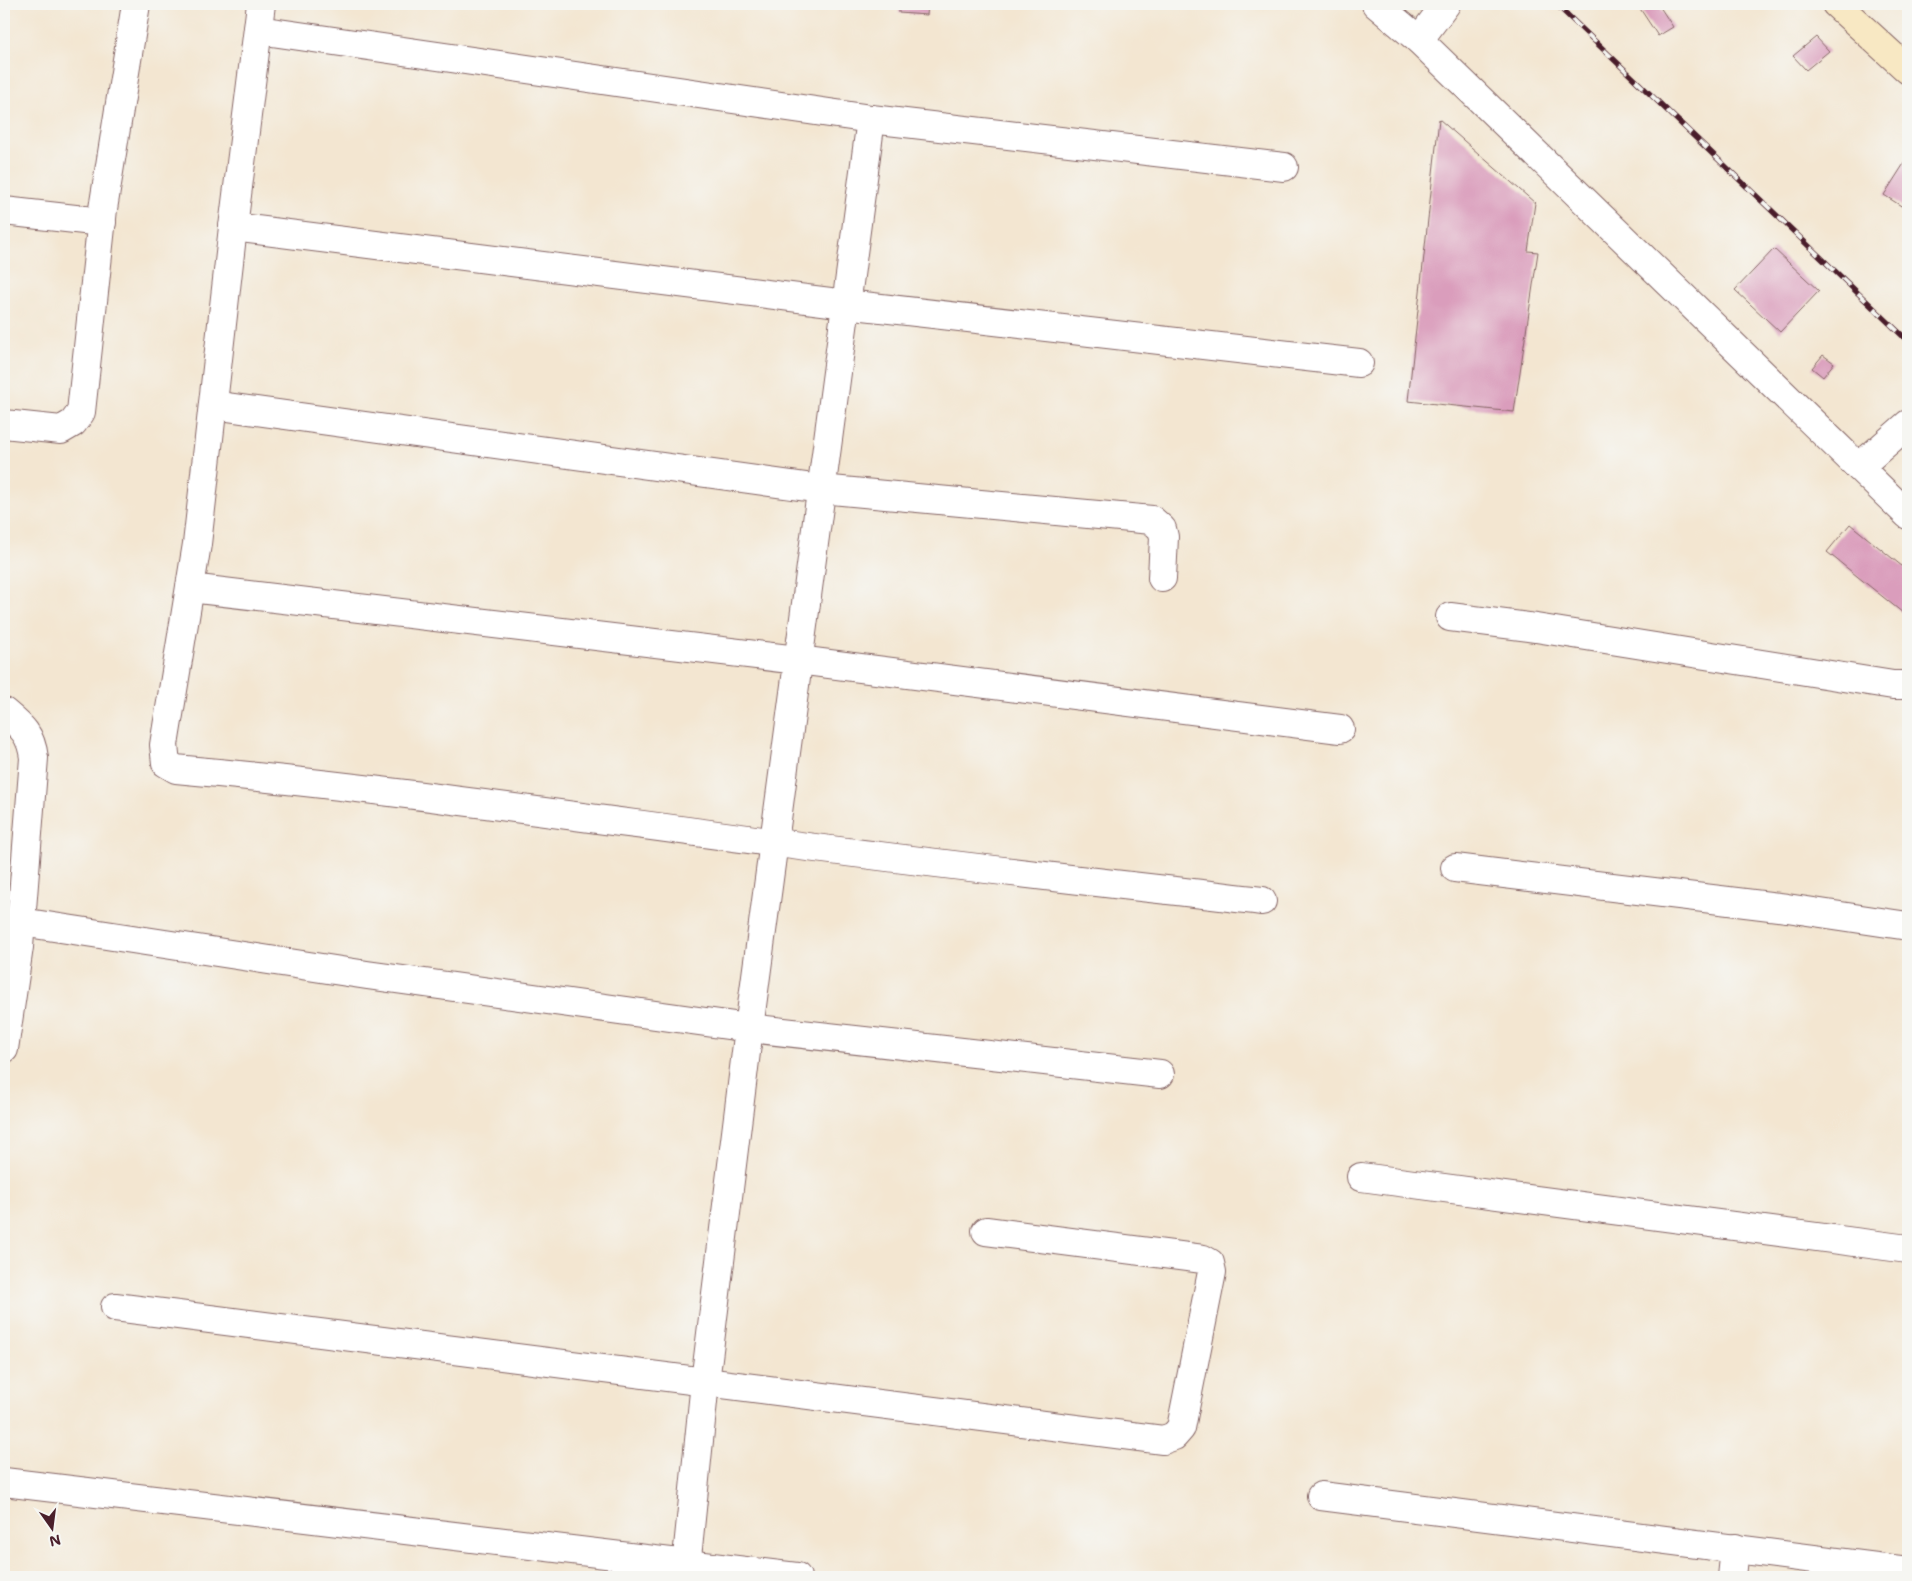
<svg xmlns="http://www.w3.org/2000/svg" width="1912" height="1581" font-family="'Shantell Sans',sans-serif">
	<rect width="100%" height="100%" fill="#f6f6f2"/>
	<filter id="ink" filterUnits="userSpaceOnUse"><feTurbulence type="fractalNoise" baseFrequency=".02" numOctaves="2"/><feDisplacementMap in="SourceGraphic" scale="10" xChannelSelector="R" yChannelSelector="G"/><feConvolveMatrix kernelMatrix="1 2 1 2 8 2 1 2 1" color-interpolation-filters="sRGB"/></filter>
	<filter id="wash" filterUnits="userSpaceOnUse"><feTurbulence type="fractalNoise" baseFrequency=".0096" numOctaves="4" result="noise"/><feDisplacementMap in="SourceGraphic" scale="20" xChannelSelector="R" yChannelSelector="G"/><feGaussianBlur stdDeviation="1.12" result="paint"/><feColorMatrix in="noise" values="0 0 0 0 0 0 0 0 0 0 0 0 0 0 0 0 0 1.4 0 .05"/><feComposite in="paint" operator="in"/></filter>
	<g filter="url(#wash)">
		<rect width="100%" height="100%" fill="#f3e6d1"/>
		<g id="blocks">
			<!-- building -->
			<g fill="#da9dbc">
				<polygon points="899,4 928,4 927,15 899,13"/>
				<polygon points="1637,4 1658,4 1673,27 1658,36"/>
				<polygon points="1816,37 1829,51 1806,70 1793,56"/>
				<polygon points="1439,119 1535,203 1528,251 1538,252 1514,412 1408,401"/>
				<polygon points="1905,162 1908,164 1908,206 1906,209 1884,195"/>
				<polygon points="1774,249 1819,291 1780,332 1735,290"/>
				<polygon points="1823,355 1834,363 1823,377 1812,368"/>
				<polygon points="1850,524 1908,571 1908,617 1827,552"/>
			</g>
		</g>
	</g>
	<g filter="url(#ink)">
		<use href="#blocks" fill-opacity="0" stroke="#856565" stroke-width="1"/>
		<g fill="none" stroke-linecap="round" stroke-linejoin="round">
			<!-- street casing -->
			<g stroke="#856565" stroke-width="30">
				<g id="street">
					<path d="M 261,4 L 233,227 L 197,544 L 164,745 L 166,763 L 176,769 C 375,787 572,816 770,842 C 934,864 1098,882 1262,901"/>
					<polyline points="1376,4 1419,40 1908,515"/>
					<polyline points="258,30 871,119 1284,167"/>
					<polyline points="1419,40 1446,4"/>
					<polyline points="4,211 102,222"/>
					<polyline points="233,227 846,304 1359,363"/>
					<polyline points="213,405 821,489 1152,520 1162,529 1164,537 1162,578"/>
					<polyline points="4,424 61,430 73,423 81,412 103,209 136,4"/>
					<polyline points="1859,467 1908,424"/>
					<polyline points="190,588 798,660 1340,729"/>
					<polyline points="1450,617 1536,628 1893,685 1908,685"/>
					<path d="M 4,712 C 22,727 31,734 34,758 L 19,947 L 4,1049"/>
					<polyline points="1455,868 1787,908 1908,926"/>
					<polyline points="21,922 367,975 749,1028 1160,1074"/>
					<polyline points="1361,1177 1908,1249"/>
					<polyline points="115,1307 1163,1440 1174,1436 1181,1428 1212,1272 1210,1263 1203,1259 986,1231"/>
					<polyline points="4,1482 797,1577"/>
					<polyline points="1321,1496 1908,1571"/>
					<polyline points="685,1577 705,1382 749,1028 871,119"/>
					<polyline points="1732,1577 1735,1548"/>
				</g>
			</g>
			<!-- secondary casing -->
			<g stroke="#856565" stroke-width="30">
				<polyline id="secondary" points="1836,4 1908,70"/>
			</g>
			<!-- street -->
			<use href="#street" stroke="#fff" stroke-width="28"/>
			<!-- secondary -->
			<use href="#secondary" stroke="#f8e8c3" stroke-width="28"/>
			<!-- rail casing -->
			<g stroke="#4a1f2b" stroke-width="5.5">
				<polyline id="rail" points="1556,4 1908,341"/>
			</g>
			<!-- rail -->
			<use href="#rail" stroke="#f6f6f2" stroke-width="4" stroke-dasharray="11" stroke-linecap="butt"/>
		</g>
	</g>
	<!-- margin -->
	<rect width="1912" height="1581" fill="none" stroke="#f6f6f2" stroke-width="20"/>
	<!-- north arrow -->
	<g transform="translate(52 1528) rotate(166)" stroke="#f6f6f2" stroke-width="4" paint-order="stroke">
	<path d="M0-4L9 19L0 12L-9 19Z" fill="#4a1f2b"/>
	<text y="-8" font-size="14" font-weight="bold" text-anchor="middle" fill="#4a1f2b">N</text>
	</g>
</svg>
